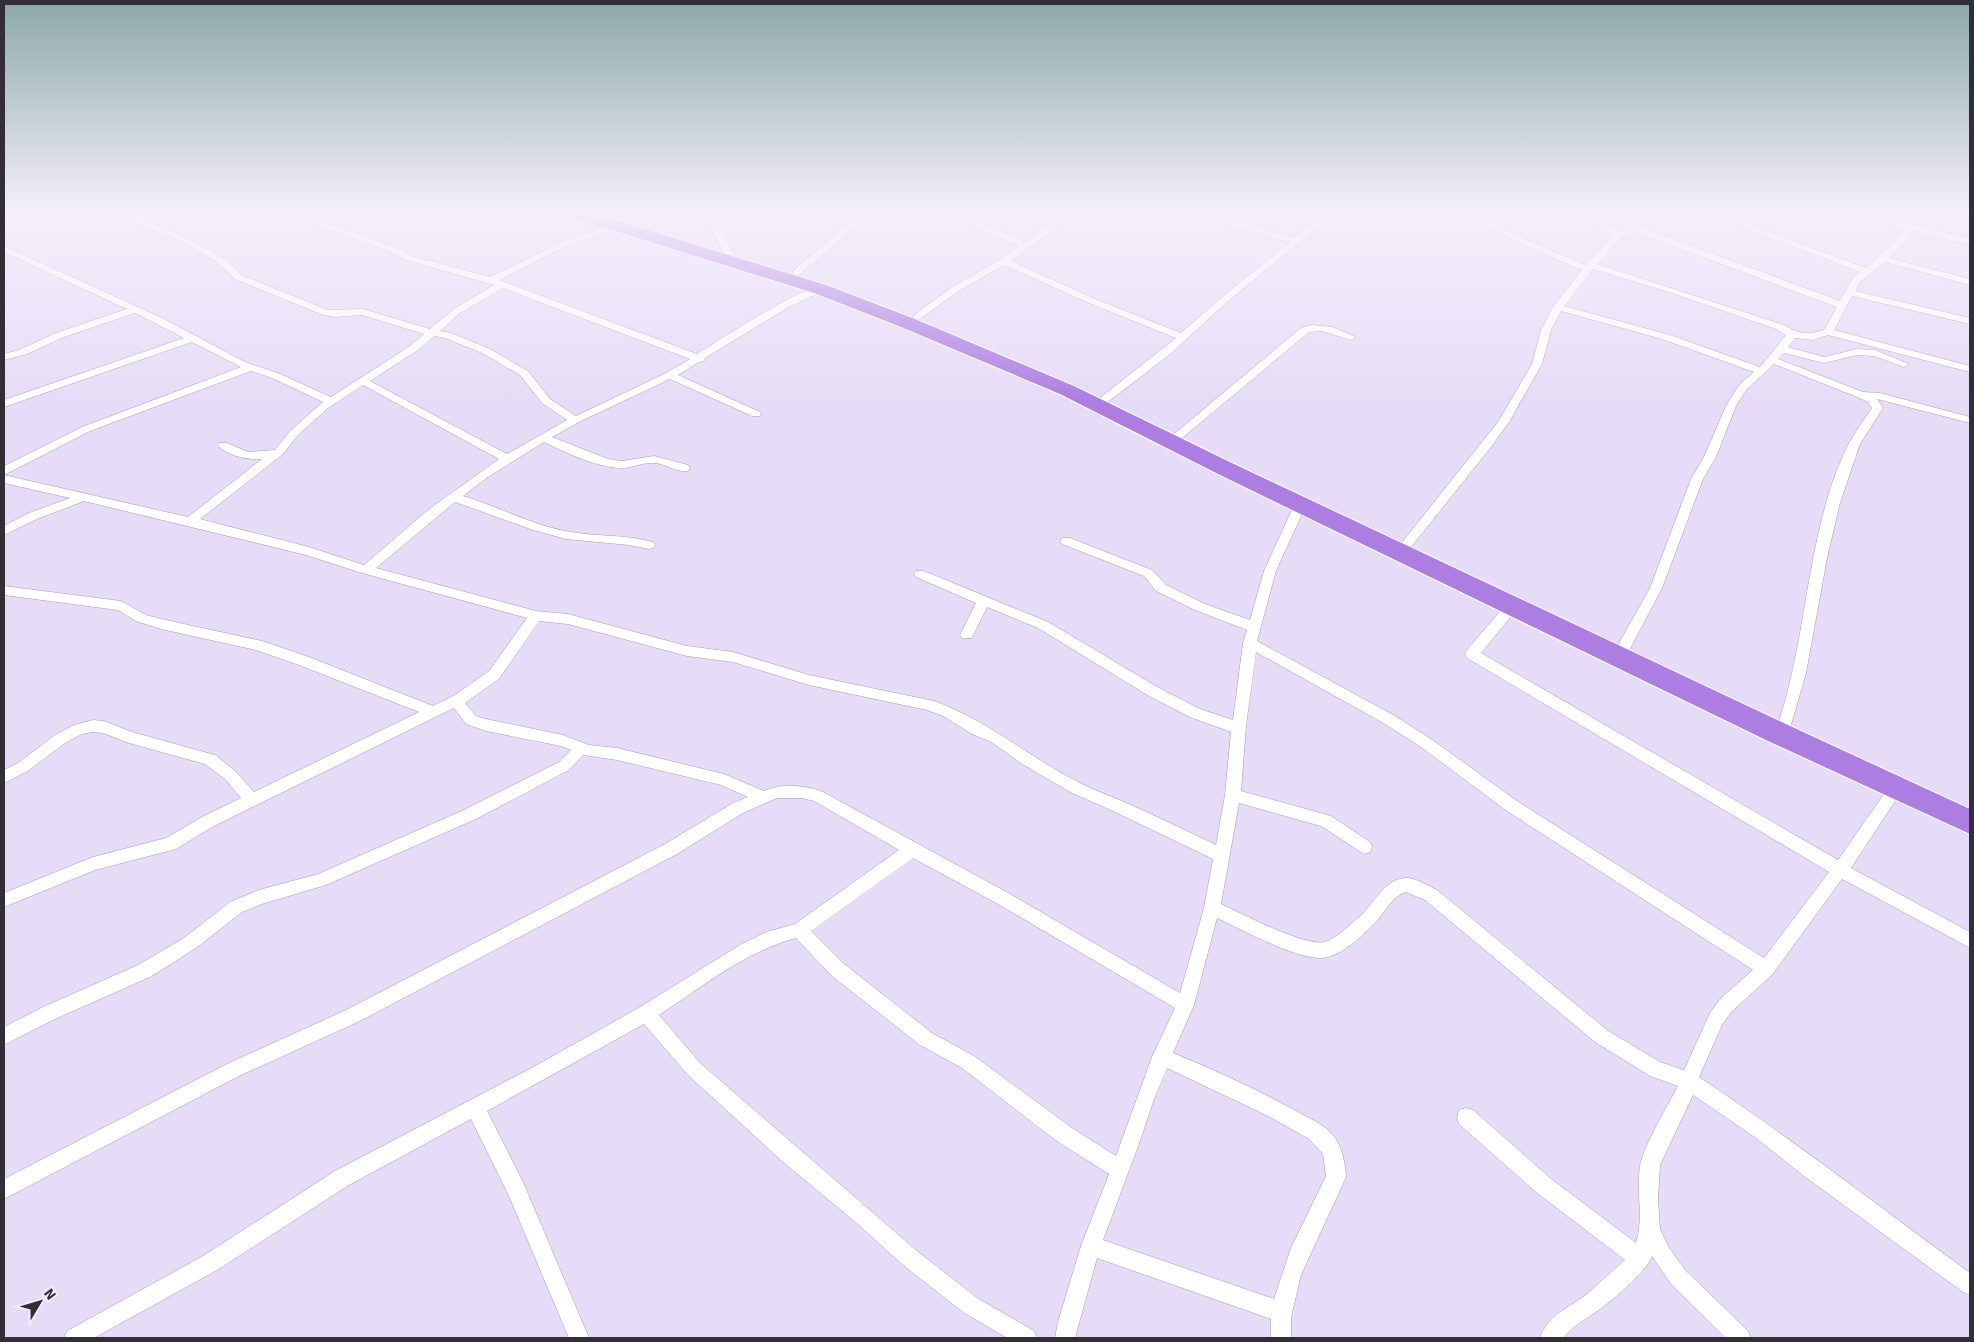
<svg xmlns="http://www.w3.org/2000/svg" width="1974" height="1342" font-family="Signika,sans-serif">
	<rect width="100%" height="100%" fill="#e7dcf7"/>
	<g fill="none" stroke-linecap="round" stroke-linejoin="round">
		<!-- street casing -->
		<g stroke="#a69bb5" stroke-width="1">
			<g id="street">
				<path d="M 88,212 L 106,212 L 134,217 L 144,212 L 155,212 L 142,220 C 171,230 222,251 241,275 L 328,310 L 363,309 L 430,329 L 454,309 L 494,285 L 406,260 L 389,251 L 280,212 L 293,212 L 395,247 L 412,256 L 490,277 L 559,243 L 614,223 L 620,223 L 620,227 L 565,247 L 499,280 L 697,354 C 717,342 806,283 823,287 L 823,291 L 787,308 L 705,358 L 704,361 L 699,362 L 678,375 L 760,412 L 761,414 L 760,416 L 752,416 L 670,379 L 579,422 L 552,437 L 608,459 L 622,461 L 654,456 L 688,465 L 690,468 L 688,471 C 678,473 666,464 655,463 C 643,462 632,468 621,468 C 595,467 567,453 544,442 L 488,477 L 463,496 C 497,506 530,524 565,531 C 595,537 624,534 653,542 L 655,545 L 653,548 L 649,549 L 629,545 L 566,539 L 533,530 L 455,502 L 376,568 L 536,611 L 568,614 L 687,646 L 733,652 L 809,675 L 934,701 C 987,720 1030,758 1080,783 C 1094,790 1108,795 1122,801 C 1154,815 1185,830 1216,845 L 1225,795 L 1231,732 L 1190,717 L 1149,696 L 1038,628 L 987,607 L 972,638 L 962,638 L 960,635 L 976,603 L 916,577 L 914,574 L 916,571 L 924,571 L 1048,622 L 1159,688 L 1200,709 L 1233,720 L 1243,643 L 1247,630 L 1195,610 L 1156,591 L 1144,576 L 1062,544 L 1060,541 L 1062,538 L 1070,538 L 1152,570 L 1166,585 L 1205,604 L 1250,620 L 1264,571 L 1294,505 L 1296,502 L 1304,502 L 1306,505 L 1276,571 L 1257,641 L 1395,716 L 1431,739 L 1517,801 L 1764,958 L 1829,872 L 1467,658 L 1465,654 L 1467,650 L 1508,602 L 1518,602 L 1520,605 L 1518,608 L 1481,653 L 1838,860 L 1891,784 L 1896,782 L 1901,784 L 1904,788 L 1901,792 L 1851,868 L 1970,932 L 1970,948 L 1842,879 L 1772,975 L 1732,1011 L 1722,1025 L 1699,1077 C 1792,1139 1880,1207 1970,1273 L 1970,1295 L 1963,1292 L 1804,1176 L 1756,1138 L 1693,1095 L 1660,1165 L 1658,1198 L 1660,1229 L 1669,1248 L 1685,1270 L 1748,1331 L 1751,1338 L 1726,1338 L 1671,1284 L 1652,1256 C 1647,1271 1614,1299 1600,1309 C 1587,1319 1573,1325 1563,1338 L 1540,1338 C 1549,1313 1568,1309 1587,1294 C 1600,1283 1612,1271 1625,1260 L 1536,1192 L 1459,1124 L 1457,1117 L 1459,1110 L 1466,1108 L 1473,1110 L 1550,1178 L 1636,1243 C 1644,1218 1636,1192 1640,1166 C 1644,1145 1667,1107 1678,1086 L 1650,1076 L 1595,1042 L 1425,900 L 1406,892 C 1392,896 1385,912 1376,922 C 1363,935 1342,956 1322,958 C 1296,959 1242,930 1217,918 L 1194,1005 L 1173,1053 C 1215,1070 1256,1089 1296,1111 C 1308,1118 1322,1123 1332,1134 C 1342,1145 1345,1162 1346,1177 L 1301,1275 L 1291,1317 L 1291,1338 L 1271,1338 L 1271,1319 L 1097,1258 L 1075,1338 L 1055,1338 L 1058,1322 L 1081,1246 L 1109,1174 L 1058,1142 L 962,1068 L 920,1045 L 832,976 L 796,938 C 746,951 702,987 659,1015 L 700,1063 L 917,1251 L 977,1298 L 1034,1331 L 1037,1338 L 1007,1338 L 963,1312 L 903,1265 L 859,1225 L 783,1162 L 688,1075 L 644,1024 L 487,1111 L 523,1182 L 589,1338 L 569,1338 L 509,1196 L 471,1119 L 349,1185 L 217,1270 L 94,1338 L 64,1338 L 67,1331 L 203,1256 L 335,1171 L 537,1065 L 640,1007 L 740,945 L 766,932 L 795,924 L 899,850 L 814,801 L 802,798 L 777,798 L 743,813 L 677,854 L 358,1022 L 239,1076 L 4,1199 L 4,1179 L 227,1064 L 346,1010 L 665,844 L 733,803 L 748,797 L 721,785 L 617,760 L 583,755 L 569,770 L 476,819 L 326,885 L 262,904 L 242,912 L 196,948 L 150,977 L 55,1019 L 4,1045 L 4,1027 L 43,1007 L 138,965 L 184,938 L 230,902 L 259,890 L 318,874 L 366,853 L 466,809 L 559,762 L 571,750 L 561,746 L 486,731 L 466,724 L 454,708 L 212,827 L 176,849 L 95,870 L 4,907 L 4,893 L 93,857 L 166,838 L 202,817 L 241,798 L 225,779 L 205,764 L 129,743 L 103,733 L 93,732 L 82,734 L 65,743 L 28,771 L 4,783 L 4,770 L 18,763 L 55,735 L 74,725 L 93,720 L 104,721 L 132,732 L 215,755 L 235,771 L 254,792 L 419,712 L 299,665 L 256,650 L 161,629 L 136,621 L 118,610 L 4,595 L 4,586 L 121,601 L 146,615 L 161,619 L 262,641 L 309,657 L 433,706 L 455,695 L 489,671 L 527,618 L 362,573 L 306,555 L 84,501 L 37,519 L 4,535 L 4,526 L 29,513 L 70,498 L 4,483 L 4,475 L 188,517 L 262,459 C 248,460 227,456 217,445 L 219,443 L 227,443 L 248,452 L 275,450 L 290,431 L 323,402 L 272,378 L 251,371 L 90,431 L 4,475 L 4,466 L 82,427 L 241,367 L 192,342 L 4,407 L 4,400 L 184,338 L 135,313 L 64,337 L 27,354 L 4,360 L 4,354 L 19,350 L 56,333 L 127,309 L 4,252 L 4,246 L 164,319 L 245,362 L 280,374 L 331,397 L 410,346 L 424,334 L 362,315 L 335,317 L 323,315 L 235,279 C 217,256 162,231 134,223 C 121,219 106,217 92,215 ZM 503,288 L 690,359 L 666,373 L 576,416 L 550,399 L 528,371 L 490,349 L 451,333 L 440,331 L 460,313 ZM 434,336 L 445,338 L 482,353 L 520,375 L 542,403 L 567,420 L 507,454 L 370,381 L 418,350 ZM 363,385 L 499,459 L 428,510 L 364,565 L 309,547 L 200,519 L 283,454 L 298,435 L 328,408 ZM 539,621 L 568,624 L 687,656 L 733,662 L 809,685 L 927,710 L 943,716 L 972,734 L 991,742 L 1024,765 L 1070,792 L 1113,811 L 1213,859 L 1204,908 L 1180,993 L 1010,894 L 823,792 C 804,785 783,783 764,791 L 724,774 L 617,748 L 589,745 L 563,735 L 486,719 L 476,716 L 465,703 L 499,679 ZM 1256,652 L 1385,724 L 1421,747 L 1507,811 L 1753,970 L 1720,999 L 1710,1013 L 1684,1070 L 1660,1062 L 1607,1030 L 1437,890 C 1428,886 1418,879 1408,878 C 1389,877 1378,896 1367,909 C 1359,918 1337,938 1325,942 C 1305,947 1241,913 1221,904 L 1239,803 L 1321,826 L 1364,854 L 1370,852 L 1372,847 L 1370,842 L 1331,816 L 1241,791 L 1246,726 ZM 913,858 L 998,904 L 1175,1008 L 1152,1057 L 1116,1156 L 1072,1128 L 974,1056 L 932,1033 L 844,964 L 811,931 ZM 1167,1068 L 1268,1116 L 1309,1139 L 1323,1154 L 1326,1176 L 1291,1248 L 1274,1299 L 1103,1240 L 1140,1141 L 1154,1099 Z"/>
				<polygon points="703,212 711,212 734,254 732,256 729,257 724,254"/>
				<polygon points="862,212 871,212 799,275 793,275 793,271"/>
				<path d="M 957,212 L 965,212 L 969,218 L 1025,242 C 1042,230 1060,212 1082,212 L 1057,227 L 1011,261 L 1095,299 L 1181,333 L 1221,298 L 1290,242 L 1181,212 L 1195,212 L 1295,238 L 1327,212 L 1336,212 L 1227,302 L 1169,355 L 1109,401 L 1105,402 L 1100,399 L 1101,397 L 1176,338 L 1089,303 L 1004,265 L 957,292 L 920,319 L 914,319 L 914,315 L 951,288 L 1001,259 L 1019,246 L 963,222 Z"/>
				<path d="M 1462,212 L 1473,212 L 1527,240 L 1586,265 L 1613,236 L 1571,212 C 1588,212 1604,222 1618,232 L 1630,224 L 1642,212 L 1651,212 L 1638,226 L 1840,301 L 1853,278 L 1860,272 L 1704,212 L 1716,212 L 1866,268 L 1902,235 L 1904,231 L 1902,229 L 1850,212 L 1863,212 L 1970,239 L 1970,245 L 1912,231 L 1909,238 L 1889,258 L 1970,279 L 1970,285 L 1885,262 L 1860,282 L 1855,291 L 1970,318 L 1970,324 L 1852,296 L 1834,330 L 1970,366 L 1970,372 L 1828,335 L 1813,340 L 1795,338 L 1788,347 L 1824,357 L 1857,349 L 1875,350 L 1909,364 L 1904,367 L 1874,356 L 1857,355 L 1824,363 L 1784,353 L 1778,359 L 1863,392 L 1880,393 L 1970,417 L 1970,423 L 1877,399 L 1883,408 L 1860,444 L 1840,503 L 1827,558 L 1806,673 L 1791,725 L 1786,727 L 1781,725 L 1779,721 C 1809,631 1806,529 1849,443 C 1856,431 1864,419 1872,408 L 1868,402 L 1857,397 L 1774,364 L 1747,389 L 1736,406 L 1716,457 L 1703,479 L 1662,588 L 1630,649 L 1620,649 L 1618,645 L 1650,588 L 1691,479 L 1704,457 L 1726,406 L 1739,385 L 1754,372 L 1662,339 L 1561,311 L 1551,330 L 1542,364 L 1509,422 L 1491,447 L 1412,546 L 1404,546 L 1402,543 L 1404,540 L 1498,422 L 1532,364 L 1541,330 L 1553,307 L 1582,270 L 1521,244 ZM 1632,231 L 1837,307 L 1824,330 C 1808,335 1798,334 1784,325 L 1597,264 L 1621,238 ZM 1593,269 L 1669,292 L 1776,329 L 1786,335 L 1760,367 L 1670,335 L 1564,306 Z"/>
				<polygon points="1311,325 1332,327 1356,337 1351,340 1322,331 1309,332 1182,438 1174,438 1172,436 1174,434 1301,328"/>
			</g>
		</g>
		<!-- highway casing -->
		<g stroke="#fff" stroke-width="2">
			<polygon id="highway" points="565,212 590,212 826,285 915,319 1074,386 1234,464 1788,725 1970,809 1970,834 1768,741 1218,474 1060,394 901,327 814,293 567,216"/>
		</g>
		<!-- street -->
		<use href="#street" fill="#fff" fill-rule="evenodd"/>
		<!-- highway -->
		<use href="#highway" fill="#ad7ee1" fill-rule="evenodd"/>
	</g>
	<!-- sky -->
	<linearGradient id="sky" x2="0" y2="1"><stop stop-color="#8ba8aa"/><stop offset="0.53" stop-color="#f4effb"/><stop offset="1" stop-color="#f4effb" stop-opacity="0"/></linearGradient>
	<rect width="1974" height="400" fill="url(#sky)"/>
	<!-- border -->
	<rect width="1974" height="1342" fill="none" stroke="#322e38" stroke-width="10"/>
	<!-- north arrow -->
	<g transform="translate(40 1302) rotate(52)" stroke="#f2ebfc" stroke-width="4" paint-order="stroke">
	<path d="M0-4L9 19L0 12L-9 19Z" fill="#322e38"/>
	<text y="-8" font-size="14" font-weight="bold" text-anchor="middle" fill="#322e38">N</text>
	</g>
</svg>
